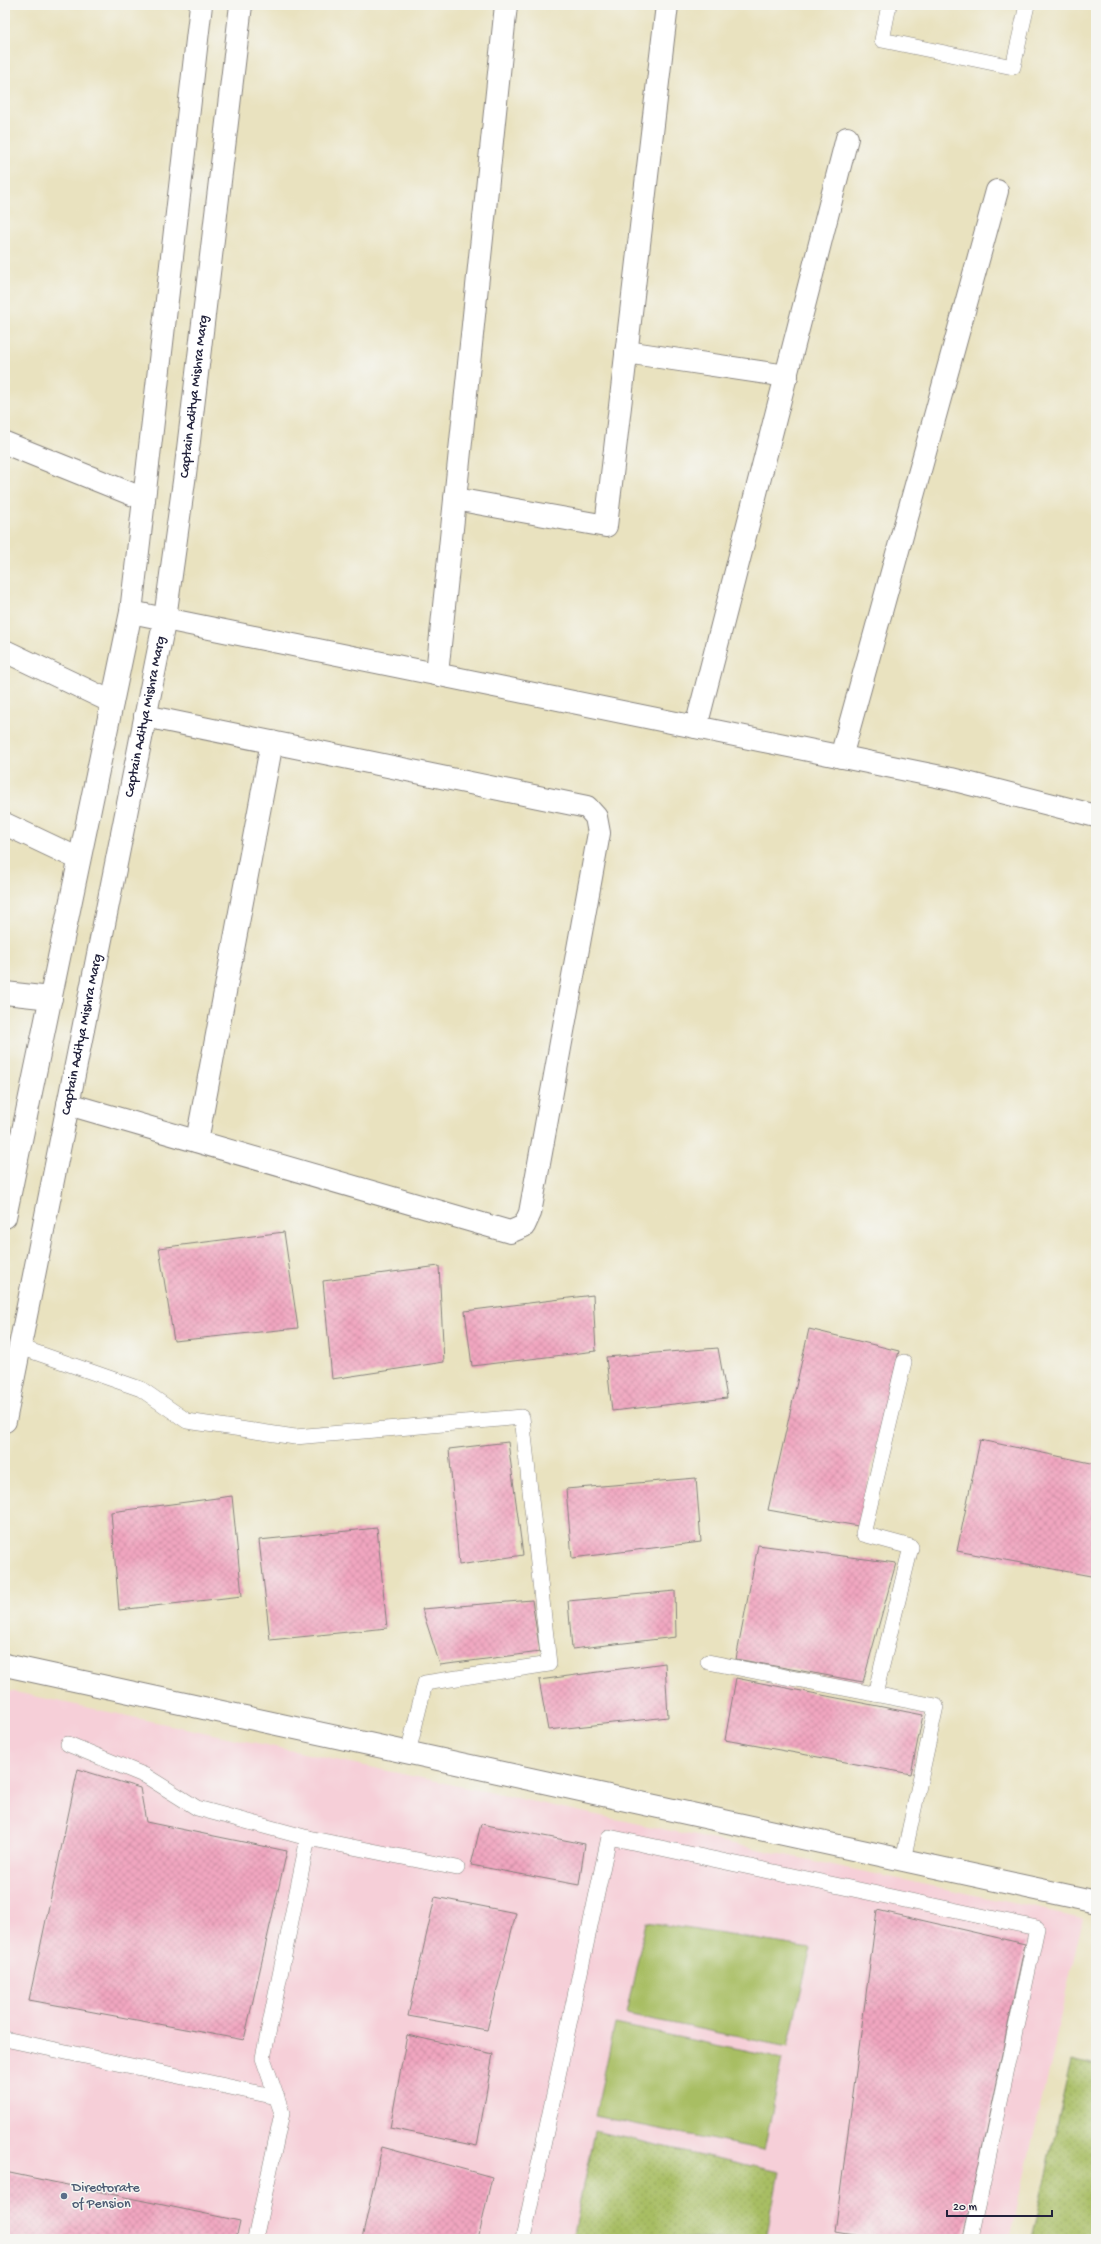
<svg xmlns="http://www.w3.org/2000/svg" width="1101" height="2244" font-family="'Gochi Hand',sans-serif">
	<defs>
		<pattern id="grass-dots" width="8" height="8" patternUnits="userSpaceOnUse"><rect width="8" height="8" fill="#a8be63"/><path d="M2 2h.1M6 6h.1" fill="none" stroke="#90a357" stroke-width="1.8" stroke-linecap="round"/></pattern>
		<pattern id="building-cross-hatch" width="8" height="8" patternUnits="userSpaceOnUse"><rect width="8" height="8" fill="#f1a6c0"/><path d="M0 0l8 8M0 8l8-8" fill="none" stroke="#ce8fa6"/></pattern>
	</defs>
	<rect width="100%" height="100%" fill="#f6f6f2"/>
	<filter id="ink" filterUnits="userSpaceOnUse"><feTurbulence type="fractalNoise" baseFrequency=".025" numOctaves="2"/><feDisplacementMap in="SourceGraphic" scale="8" xChannelSelector="R" yChannelSelector="G"/><feConvolveMatrix kernelMatrix="1 2 1 2 8 2 1 2 1" color-interpolation-filters="sRGB"/></filter>
	<filter id="wash" filterUnits="userSpaceOnUse"><feTurbulence type="fractalNoise" baseFrequency=".012" numOctaves="4" result="noise"/><feDisplacementMap in="SourceGraphic" scale="16" xChannelSelector="R" yChannelSelector="G"/><feGaussianBlur stdDeviation="0.9" result="paint"/><feColorMatrix in="noise" values="0 0 0 0 0 0 0 0 0 0 0 0 0 0 0 0 0 1.4 0 .05"/><feComposite in="paint" operator="in"/></filter>
	<g filter="url(#wash)">
		<rect width="100%" height="100%" fill="#e9e2bf"/>
		<!-- built -->
		<polygon fill="#f6cfd8" points="5,1690 1083,1918 1010,2239 5,2239"/>
		<!-- grass -->
		<g fill="url(#grass-dots)" stroke="#65704f">
			<polygon points="1072,2060 1096,2066 1096,2239 1031,2239"/>
			<polygon points="594,2131 779,2172 766,2239 572,2239"/>
		</g>
		<!-- garden -->
		<g fill="#a8be63" stroke="#65704f">
			<polygon points="646,1922 811,1948 788,2047 626,2014"/>
			<polygon points="615,2024 783,2059 764,2150 595,2116"/>
		</g>
		<g id="blocks">
			<!-- building -->
			<g fill="url(#building-cross-hatch)">
				<polygon points="284,1232 298,1328 174,1341 159,1248"/>
				<polygon points="439,1266 444,1362 332,1379 323,1281"/>
				<polygon points="593,1295 596,1351 472,1366 465,1311"/>
				<polygon points="809,1329 899,1351 858,1526 768,1510"/>
				<polygon points="718,1348 727,1398 612,1411 606,1357"/>
				<polygon points="980,1440 1096,1464 1096,1577 957,1551"/>
				<polygon points="508,1442 523,1555 459,1565 449,1449"/>
				<polygon points="696,1478 701,1542 572,1558 566,1489"/>
				<polygon points="232,1496 242,1596 119,1610 111,1512"/>
				<polygon points="377,1528 387,1628 270,1640 259,1540"/>
				<polygon points="758,1545 896,1563 863,1682 736,1659"/>
				<polygon points="675,1591 676,1637 572,1649 568,1601"/>
				<polygon points="532,1600 540,1652 440,1665 422,1609"/>
				<polygon points="665,1663 668,1717 548,1730 539,1680"/>
				<polygon points="736,1678 923,1715 911,1774 725,1740"/>
				<polygon points="78,1769 140,1788 146,1822 287,1851 244,2040 29,2000"/>
				<polygon points="481,1824 585,1844 579,1885 471,1865"/>
				<polygon points="435,1897 516,1913 487,2030 408,2016"/>
				<polygon points="877,1910 1025,1944 963,2239 877,2239 835,2232"/>
				<polygon points="407,2035 493,2054 477,2146 390,2128"/>
				<polygon points="382,2147 492,2177 478,2239 362,2239"/>
				<polygon points="5,2172 240,2221 236,2239 5,2239"/>
			</g>
		</g>
	</g>
	<g filter="url(#ink)">
		<use href="#blocks" fill-opacity="0" stroke="#86827d" stroke-width="1"/>
		<g fill="none" stroke-linecap="round" stroke-linejoin="round">
			<!-- service casing -->
			<g stroke="#86827d" stroke-width="16">
				<g id="service">
					<polyline points="889,5 882,40 1013,67 1027,5"/>
					<polyline points="20,1347 141,1389 187,1421 295,1437 522,1417 549,1664 425,1683 408,1753"/>
					<polyline points="708,1662 936,1706 903,1860"/>
					<polyline points="875,1694 911,1547 863,1534 904,1362"/>
					<polyline points="68,1744 146,1776 197,1808 308,1838 457,1868"/>
					<polyline points="5,2039 277,2097"/>
					<polyline points="255,2239 282,2113 263,2058 308,1838"/>
					<polyline points="523,2239 609,1837 1037,1928 971,2239"/>
				</g>
			</g>
			<!-- minor casing -->
			<g stroke="#86827d" stroke-width="24">
				<g id="minor">
					<polyline points="626,352 787,376"/>
					<polyline points="5,443 144,499"/>
					<polyline points="455,499 606,526 667,5"/>
					<polyline points="5,651 112,702"/>
					<polyline points="437,674 506,5"/>
					<polyline points="696,727 847,138"/>
					<polyline points="841,757 997,191"/>
					<polyline points="5,824 79,859"/>
					<polyline points="5,993 51,998"/>
					<polyline points="68,1104 510,1232 524,1226 530,1213 599,833 596,817 587,807 145,716"/>
					<polyline points="197,1141 272,742"/>
					<polyline points="5,1665 1092,1901"/>
				</g>
			</g>
			<!-- tertiary casing -->
			<g stroke="#86827d" stroke-width="24">
				<g id="tertiary">
					<polyline points="131,612 951,779 1096,816"/>
					<polyline points="5,1217 131,612 201,5"/>
					<path id="s1" d="M 5,1421 L 165,618 L 185,474 L 241,5"/>
				</g>
			</g>
			<!-- service -->
			<use href="#service" stroke="#fff" stroke-width="15"/>
			<!-- minor -->
			<use href="#minor" stroke="#fff" stroke-width="22"/>
			<!-- tertiary -->
			<use href="#tertiary" stroke="#fff" stroke-width="22"/>
		</g>
	</g>
	<!-- markers -->
	<circle fill="#5c6f8a" stroke="#f6f6f2" stroke-width="1.5" cx="64" cy="2196" r="4"/>
	<g text-anchor="middle" dominant-baseline="central" stroke-width="3" stroke-linejoin="round" paint-order="stroke">
		<!-- street labels -->
		<g font-size="14" fill="#22223b" stroke="#f6f6f2">
			<text stroke="none"><textPath href="#s1" startOffset="1042">Captain Aditya Mishra Marg</textPath></text>
			<text stroke="none"><textPath href="#s1" startOffset="718">Captain Aditya Mishra Marg</textPath></text>
			<text stroke="none"><textPath href="#s1" startOffset="394">Captain Aditya Mishra Marg</textPath></text>
		</g>
		<!-- service labels -->
		<g font-size="14" fill="#4e5e75" stroke="#f6f6f2" text-anchor="start">
			<text x="72" y="2188">Directorate<tspan x="72" dy="16">of Pension</tspan></text>
		</g>
	</g>
	<!-- margin -->
	<rect width="1101" height="2244" fill="none" stroke="#f6f6f2" stroke-width="20"/>
	<!-- scale -->
	<path d="M947 2210v6h105v-6" fill="none" stroke="#22223b" stroke-width="2"/>
	<text x="953" y="2210" font-size="12" fill="#22223b" stroke="#f6f6f2" stroke-width="3" paint-order="stroke">20 m</text>
</svg>
